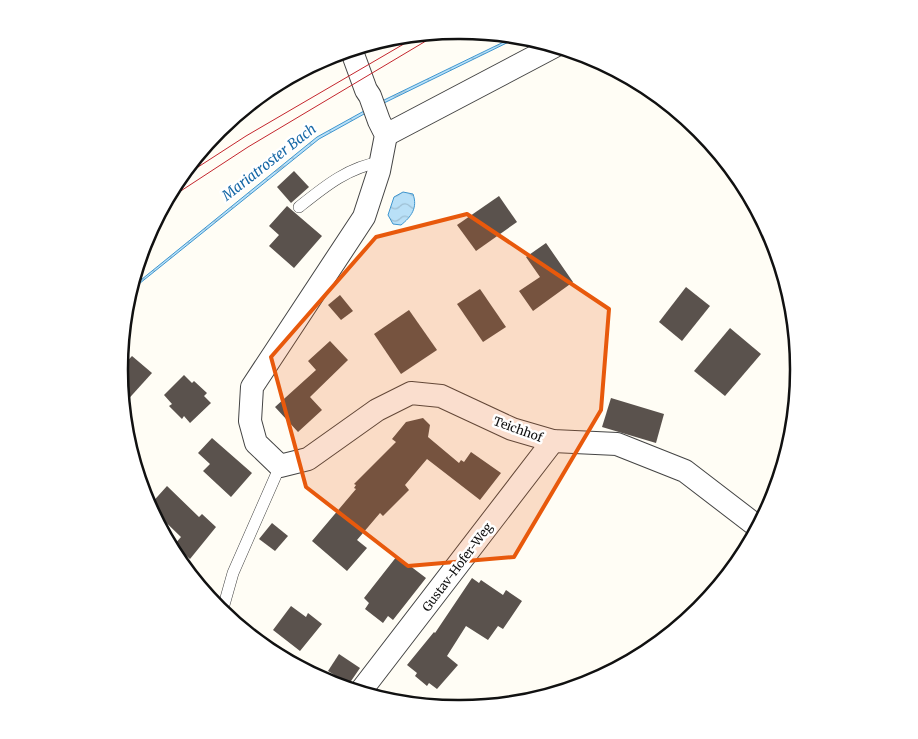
<svg xmlns="http://www.w3.org/2000/svg" width="918" height="739" font-family="Merriweather,serif">
	<defs>
		<pattern id="water-waves" width="16" height="10" patternUnits="userSpaceOnUse" patternTransform="scale(1.25)"><rect width="16" height="10" fill="#b9e0f7"/><path d="M0 5q4-4 8 0t8 0" fill="none" stroke="#9ebfd3"/></pattern>
	</defs>
	<rect width="100%" height="100%" fill="#fffdf5"/>
	<!-- water -->
	<g fill="url(#water-waves)" stroke="#3f96cf">
		<polygon points="516,36 521,36 384,103 319,139 129,292 131,288 317,137 382,101"/>
		<path d="M 403,192 L 413,194 C 418,208 411,217 401,225 L 393,224 L 388,215 L 394,197 Z"/>
	</g>
	<!-- building -->
	<g fill="#5a524d">
		<polygon points="294,171 309,187 291,203 277,187"/>
		<polygon points="499,196 517,222 476,251 457,225"/>
		<polygon points="287,206 322,236 294,268 269,246 279,235 269,226"/>
		<polygon points="546,243 573,282 533,311 519,291 540,277 526,257"/>
		<polygon points="686,287 710,306 682,341 659,322"/>
		<polygon points="480,289 506,327 483,342 457,304"/>
		<polygon points="340,295 353,311 341,320 328,305"/>
		<polygon points="409,310 437,350 401,374 374,334"/>
		<polygon points="730,328 761,354 725,396 694,371"/>
		<polygon points="330,341 348,360 310,397 322,410 298,432 275,407 316,370 308,361"/>
		<polygon points="132,356 152,373 123,405 120,369"/>
		<polygon points="184,375 192,383 194,381 207,393 204,396 211,403 190,423 184,416 182,419 169,406 172,404 164,395"/>
		<polygon points="611,398 664,414 656,443 602,427"/>
		<polygon points="423,418 430,425 428,437 459,463 461,460 464,462 471,452 501,473 480,500 427,459 405,485 409,490 383,516 380,513 357,540 367,548 347,571 312,541 356,489 354,488 356,485 354,484 396,442 392,439 406,422"/>
		<polygon points="212,438 252,473 231,497 203,471 210,464 198,453"/>
		<polygon points="167,486 199,517 202,514 216,527 190,559 174,545 181,537 149,506"/>
		<polygon points="272,523 288,536 275,551 259,539"/>
		<polygon points="397,556 426,578 393,620 388,616 383,623 365,609 369,603 364,598"/>
		<polygon points="472,578 479,583 481,580 503,595 506,590 522,601 503,629 498,626 488,640 466,626 447,656 458,665 437,689 429,683 427,686 415,676 417,673 407,665 434,632 435,633"/>
		<polygon points="291,606 306,617 308,613 322,624 300,651 273,630"/>
		<polygon points="339,654 360,668 349,684 328,671"/>
	</g>
	<g fill="none" stroke-linecap="round" stroke-linejoin="round">
		<!-- lane casing -->
		<g stroke="#444" stroke-width="12">
			<g id="lane">
				<path d="M 299,207 C 324,187 348,167 381,162"/>
				<polyline points="222,612 233,573 280,466"/>
			</g>
		</g>
		<!-- street casing -->
		<g stroke="#444" stroke-width="24">
			<g id="street">
				<polyline points="351,49 366,90 370,96 379,121 386,135 379,171 364,217 252,387 250,421 256,443 280,466 308,459 377,410 411,393 441,396 512,429 553,441 617,444 685,471 758,527"/>
				<polyline points="386,135 555,46"/>
				<polyline points="360,692 553,441"/>
			</g>
		</g>
		<!-- lane -->
		<use href="#lane" stroke="#fff" stroke-width="11"/>
		<!-- street -->
		<use href="#street" stroke="#fff" stroke-width="22"/>
		<!-- tram -->
		<g stroke="#c4262e" stroke-width="1">
			<polyline points="178,180 246,136 421,34"/>
			<polyline points="167,200 248,147 441,32"/>
		</g>
	</g>
	<!-- marked area -->
	<path fill="#e8590c" fill-opacity="0.2" stroke="#e8590c" stroke-width="4" stroke-linejoin="round" d="M 467,214 L 609,309 L 601,410 L 514,557 L 408,566 L 306,487 L 271,357 L 376,237 Z"/>
	<g text-anchor="middle" dominant-baseline="central" stroke-width="5" stroke-linejoin="round" paint-order="stroke">
		<!-- street labels -->
		<g font-size="12" fill="#111" stroke="#fff">
			<text transform="translate(518 429) rotate(20)">Teichhof</text>
			<text transform="translate(457 567) rotate(-53)">Gustav-Hofer-Weg</text>
		</g>
		<!-- water labels -->
		<g font-size="14" font-style="italic" fill="#1768a6" stroke="#fff">
			<text transform="translate(269 162) rotate(-38)">Mariatroster Bach</text>
		</g>
	</g>
	<!-- crop -->
	<path d="M0 0H918V739H0ZM458 39H460A330 330 0 0 1 790 369V370A330 330 0 0 1 460 700H458A330 330 0 0 1 128 370V369A330 330 0 0 1 458 39Z" fill="#fff" fill-rule="evenodd"/>
	<path fill="none" stroke="#111" stroke-width="2.5" d="M458 39H460A330 330 0 0 1 790 369V370A330 330 0 0 1 460 700H458A330 330 0 0 1 128 370V369A330 330 0 0 1 458 39Z"/>
</svg>
